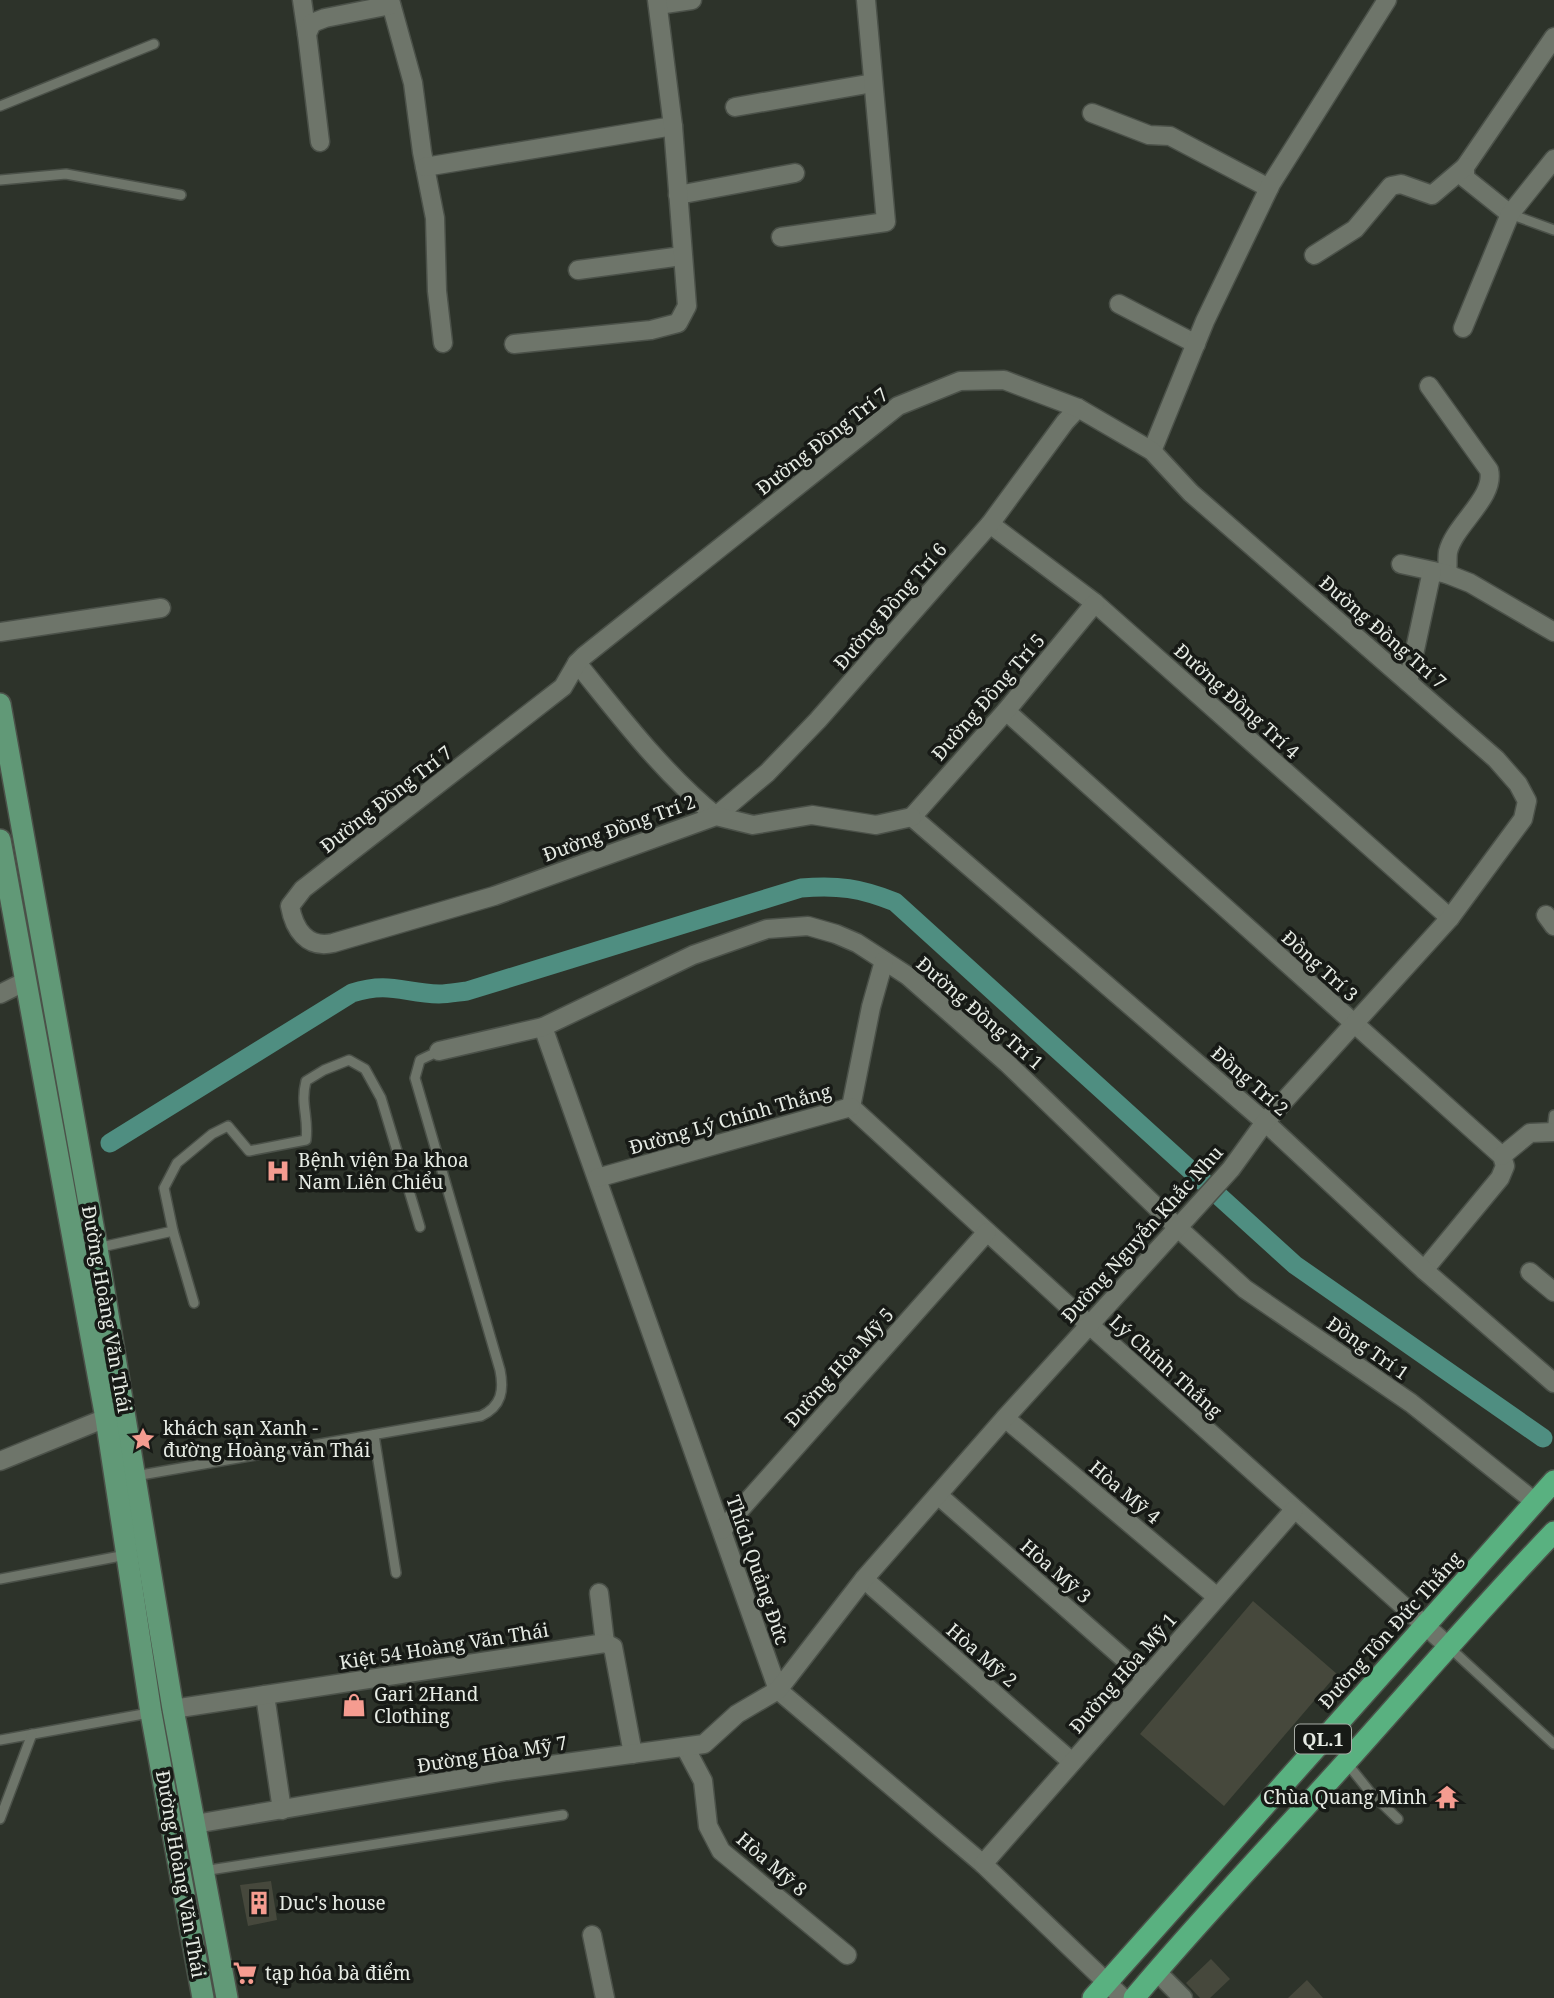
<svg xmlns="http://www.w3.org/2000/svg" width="1554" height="1998" font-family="'Noto Serif',serif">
	<rect width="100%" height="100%" fill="#2d332a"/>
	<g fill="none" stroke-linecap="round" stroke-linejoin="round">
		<!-- canal -->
		<path stroke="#4f8e81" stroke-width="19" d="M 110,1143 L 352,993 C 389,981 404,993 439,994 C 448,994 458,992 467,991 L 801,888 C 838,885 860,888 895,902 L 1295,1265 L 1543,1438"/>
	</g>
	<!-- building -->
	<g fill="#46483c">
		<polygon points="1253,1601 1337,1674 1224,1806 1140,1734"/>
		<polygon points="271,1881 277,1920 248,1926 240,1885"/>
		<polygon points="1211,1959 1230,1979 1210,1998 1200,1998 1186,1983"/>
		<polygon points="1307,1980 1323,1998 1288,1998"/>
	</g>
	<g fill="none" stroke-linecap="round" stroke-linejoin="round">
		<!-- lane casing -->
		<g stroke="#4b5149" stroke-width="12">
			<g id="lane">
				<polyline points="0,106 154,44"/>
				<polyline points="0,180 66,174 181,195"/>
				<polyline points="1510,214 1554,230"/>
				<polyline points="1552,1132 1554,1115"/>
				<polyline points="97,1248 173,1231"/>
				<path d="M 194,1303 L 173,1231 L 164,1188 L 177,1163 L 212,1134 L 228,1126 L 249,1151 L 306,1140 C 309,1117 300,1105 306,1081 L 324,1070 L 349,1060 L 365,1069 L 381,1098 L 420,1227"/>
				<polyline points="374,1435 396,1573"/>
				<path d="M 135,1476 L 481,1416 C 502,1406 504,1390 500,1370 L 415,1078 L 420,1060 L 439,1051"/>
				<polyline points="0,1579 126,1555"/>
				<polyline points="1449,1647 1554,1744"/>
				<polyline points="0,1740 149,1713"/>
				<polyline points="1346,1762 1370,1792 1398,1819"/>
				<polyline points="0,1819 32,1734"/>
				<polyline points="203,1871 563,1815"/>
			</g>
		</g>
		<!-- street casing -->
		<g stroke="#4b5149" stroke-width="21">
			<g id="street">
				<polyline points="302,0 307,34"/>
				<polyline points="390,0 413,83 422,152 435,218 437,291 443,343"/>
				<polyline points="658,5 692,0"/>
				<polyline points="735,107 873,83"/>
				<polyline points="1092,113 1149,135 1170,136 1269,188"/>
				<polyline points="320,142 307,34 312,23 325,18 391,5"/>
				<polyline points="425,167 673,126"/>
				<polyline points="678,195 795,173"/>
				<polyline points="1510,214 1465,178 1465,167 1554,37"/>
				<polyline points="781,237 886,222 866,0"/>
				<polyline points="1314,255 1355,229 1391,186 1401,184 1432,195 1465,167"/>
				<polyline points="578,270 682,256"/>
				<polyline points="1119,304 1196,344"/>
				<polyline points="1463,328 1510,214 1554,159"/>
				<polyline points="514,344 651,330 678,323 687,306 673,126 657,0"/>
				<path d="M 1429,386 L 1489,470 C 1496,497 1454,525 1448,552 C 1447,558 1448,567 1447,574"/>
				<polyline points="1152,451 1205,321 1271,184 1387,0"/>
				<polyline points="990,524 1095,603 1450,918"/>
				<polyline points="1401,564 1447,574 1470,583 1554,632"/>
				<polyline points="0,632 161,608"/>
				<path d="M 577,663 C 620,716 663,773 716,816"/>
				<polyline points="1408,682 1432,571"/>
				<polyline points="1006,711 1502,1156 1505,1166 1500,1178 1424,1270"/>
				<polyline points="716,816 767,773 818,720 990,524 1065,422 1078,408"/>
				<polyline points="912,817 1265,1122 1424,1270 1554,1383"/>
				<polyline points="912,817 1006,711 1095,603"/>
				<polyline points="1546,915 1554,926"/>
				<polyline points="0,994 26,981"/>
				<polyline points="543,1027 778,1690 983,1864 1123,1998"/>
				<polyline points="439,1051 543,1027 693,955 767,929 808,926 836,934 857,943 908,976 1007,1063 1177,1227 1245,1289 1411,1403 1535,1502"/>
				<polyline points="851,1107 1065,1303 1448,1646"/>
				<polyline points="851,1107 871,1007 884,961"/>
				<polyline points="1502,1156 1530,1133 1554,1132"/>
				<polyline points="597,1178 851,1107"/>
				<polyline points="1530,1272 1554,1292"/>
				<polyline points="1005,1418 1217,1597"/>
				<polyline points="0,1461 106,1418"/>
				<polyline points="938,1495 1146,1678"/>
				<polyline points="722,1530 987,1232"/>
				<polyline points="864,1579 1072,1762"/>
				<polyline points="599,1593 605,1643"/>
				<polyline points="265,1695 282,1810"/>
				<polyline points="173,1709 605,1643 613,1647 633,1754"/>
				<polyline points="685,1747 703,1781 708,1826 721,1851 847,1955"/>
				<path d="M 195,1824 L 507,1771 L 704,1744 L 737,1714 L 778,1690 L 864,1579 L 1005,1418 L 1231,1169 L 1265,1122 L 1450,918 L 1523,819 L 1527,801 L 1518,784 L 1496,759 L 1191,493 L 1152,451 L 1078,408 L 1004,380 L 960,381 L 898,406 L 584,656 L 577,663 L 563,687 L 303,889 L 290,906 C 294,929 307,949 333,943 L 494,896 L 716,816 L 753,825 L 812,815 L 876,825 L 912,817"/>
				<polyline points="983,1864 1294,1510"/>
				<polyline points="592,1935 605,1998"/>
				<polyline points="1156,1971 1183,1998"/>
			</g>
		</g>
		<!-- primary casing -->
		<g stroke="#4b5149" stroke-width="24">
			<g id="primary">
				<polyline points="0,704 97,1248 173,1709 227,1998"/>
				<polyline points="0,840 106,1418 151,1713 203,1998"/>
			</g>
		</g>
		<!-- highway casing -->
		<g stroke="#4b5149" stroke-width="24">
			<g id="highway">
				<polyline points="1093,1998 1554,1481"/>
				<path d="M 1134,1998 C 1202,1917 1276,1840 1347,1761 C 1416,1684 1483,1606 1554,1532"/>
			</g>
		</g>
		<!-- lane -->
		<use href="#lane" stroke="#6e756a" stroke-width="9"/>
		<!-- street -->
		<use href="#street" stroke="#6e756a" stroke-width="18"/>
		<!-- primary -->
		<use href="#primary" stroke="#619977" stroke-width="21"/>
		<!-- highway -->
		<use href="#highway" stroke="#59b180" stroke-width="21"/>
	</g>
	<!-- icons -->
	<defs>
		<g id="hospital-bare" transform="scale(1.89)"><path d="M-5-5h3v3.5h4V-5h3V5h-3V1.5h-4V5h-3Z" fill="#f59c90" stroke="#171a16" stroke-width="2.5" paint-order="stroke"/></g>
		<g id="sight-bare" transform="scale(1.89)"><path d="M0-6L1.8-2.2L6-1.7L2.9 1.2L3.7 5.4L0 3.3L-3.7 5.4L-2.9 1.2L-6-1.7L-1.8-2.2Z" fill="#f59c90" stroke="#171a16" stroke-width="2.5" paint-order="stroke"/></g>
		<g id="shop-bare" transform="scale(1.89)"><path d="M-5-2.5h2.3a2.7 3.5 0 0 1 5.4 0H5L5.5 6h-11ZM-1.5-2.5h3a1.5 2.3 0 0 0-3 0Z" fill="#f59c90" stroke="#171a16" stroke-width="2.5" paint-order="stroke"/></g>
		<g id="temple-bare" transform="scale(1.89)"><path d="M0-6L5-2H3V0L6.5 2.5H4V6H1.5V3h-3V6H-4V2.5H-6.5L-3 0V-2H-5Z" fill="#f59c90" stroke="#171a16" stroke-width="2.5" paint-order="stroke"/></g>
		<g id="building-bare" transform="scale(1.89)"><path d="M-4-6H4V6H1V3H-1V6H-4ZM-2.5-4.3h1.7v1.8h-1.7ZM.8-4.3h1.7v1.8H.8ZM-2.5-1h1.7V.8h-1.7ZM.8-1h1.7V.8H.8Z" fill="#f59c90" stroke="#171a16" stroke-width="2.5" paint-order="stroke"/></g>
		<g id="supermarket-bare" transform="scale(1.89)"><path d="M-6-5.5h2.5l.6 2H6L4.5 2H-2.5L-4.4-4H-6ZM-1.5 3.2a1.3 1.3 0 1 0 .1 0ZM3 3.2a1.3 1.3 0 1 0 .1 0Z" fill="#f59c90" stroke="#171a16" stroke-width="2.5" paint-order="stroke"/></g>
	</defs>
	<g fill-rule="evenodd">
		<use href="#hospital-bare" x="278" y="1171"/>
		<use href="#sight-bare" x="143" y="1439"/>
		<use href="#shop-bare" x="354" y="1705"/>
		<use href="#temple-bare" x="1447" y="1797"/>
		<use href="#building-bare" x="259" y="1903"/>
		<use href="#supermarket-bare" x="245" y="1973"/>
	</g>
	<g text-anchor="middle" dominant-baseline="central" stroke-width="7" stroke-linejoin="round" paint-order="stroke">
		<!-- shield labels -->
		<rect fill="#171a16" stroke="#a8aca6" stroke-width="2" x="1295" y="1724.5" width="56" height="29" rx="5"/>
		<g font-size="18" font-weight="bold" fill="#e6ebe4">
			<text x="1323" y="1739">QL.1</text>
		</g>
		<!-- street labels -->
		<g font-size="19" fill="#e6ebe4" stroke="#171a16">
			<text transform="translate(822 441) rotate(-38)">Đường Đồng Trí 7</text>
			<text transform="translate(890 606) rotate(-49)">Đường Đồng Trí 6</text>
			<text transform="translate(1383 632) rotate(41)">Đường Đồng Trí 7</text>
			<text transform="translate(988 697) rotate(-49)">Đường Đồng Trí 5</text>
			<text transform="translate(1237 701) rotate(42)">Đường Đồng Trí 4</text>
			<text transform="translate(386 799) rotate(-38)">Đường Đồng Trí 7</text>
			<text transform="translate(619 828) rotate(-20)">Đường Đồng Trí 2</text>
			<text transform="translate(1320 966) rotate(42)">Đồng Trí 3</text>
			<text transform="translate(980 1013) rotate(41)">Đường Đồng Trí 1</text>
			<text transform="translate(1250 1081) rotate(41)">Đồng Trí 2</text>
			<text transform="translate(730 1119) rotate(-16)">Đường Lý Chính Thắng</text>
			<text transform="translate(1142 1234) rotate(-48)">Đường Nguyễn Khắc Nhu</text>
			<text transform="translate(107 1309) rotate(80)">Đường Hoàng Văn Thái</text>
			<text transform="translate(1368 1348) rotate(35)">Đồng Trí 1</text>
			<text transform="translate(1166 1366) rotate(42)">Lý Chính Thắng</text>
			<text transform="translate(839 1367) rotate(-48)">Đường Hòa Mỹ 5</text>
			<text transform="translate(1125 1492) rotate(40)">Hòa Mỹ 4</text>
			<text transform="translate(758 1570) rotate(71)">Thích Quảng Đức</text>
			<text transform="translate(1056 1571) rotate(41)">Hòa Mỹ 3</text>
			<text transform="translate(1390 1630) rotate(-48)">Đường Tôn Đức Thắng</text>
			<text transform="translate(444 1646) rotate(-9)">Kiệt 54 Hoàng Văn Thái</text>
			<text transform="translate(982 1655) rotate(41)">Hòa Mỹ 2</text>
			<text transform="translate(1123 1673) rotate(-49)">Đường Hòa Mỹ 1</text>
			<text transform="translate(492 1754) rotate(-9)">Đường Hòa Mỹ 7</text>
			<text transform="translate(772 1864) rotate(41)">Hòa Mỹ 8</text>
			<text transform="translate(181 1874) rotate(80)">Đường Hoàng Văn Thái</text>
		</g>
		<!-- poi labels -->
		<g font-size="19" fill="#e6ebe4" stroke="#171a16" text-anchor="start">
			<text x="298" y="1160">Bệnh viện Đa khoa<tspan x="298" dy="22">Nam Liên Chiểu</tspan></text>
			<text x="163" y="1428">khách sạn Xanh -<tspan x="163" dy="22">đường Hoàng văn Thái</tspan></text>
			<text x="374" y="1694">Gari 2Hand<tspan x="374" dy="22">Clothing</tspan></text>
			<text x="1427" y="1797" text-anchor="end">Chùa Quang Minh</text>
			<text x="279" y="1903">Duc's house</text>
			<text x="265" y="1973">tạp hóa bà điểm</text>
		</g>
	</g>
</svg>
